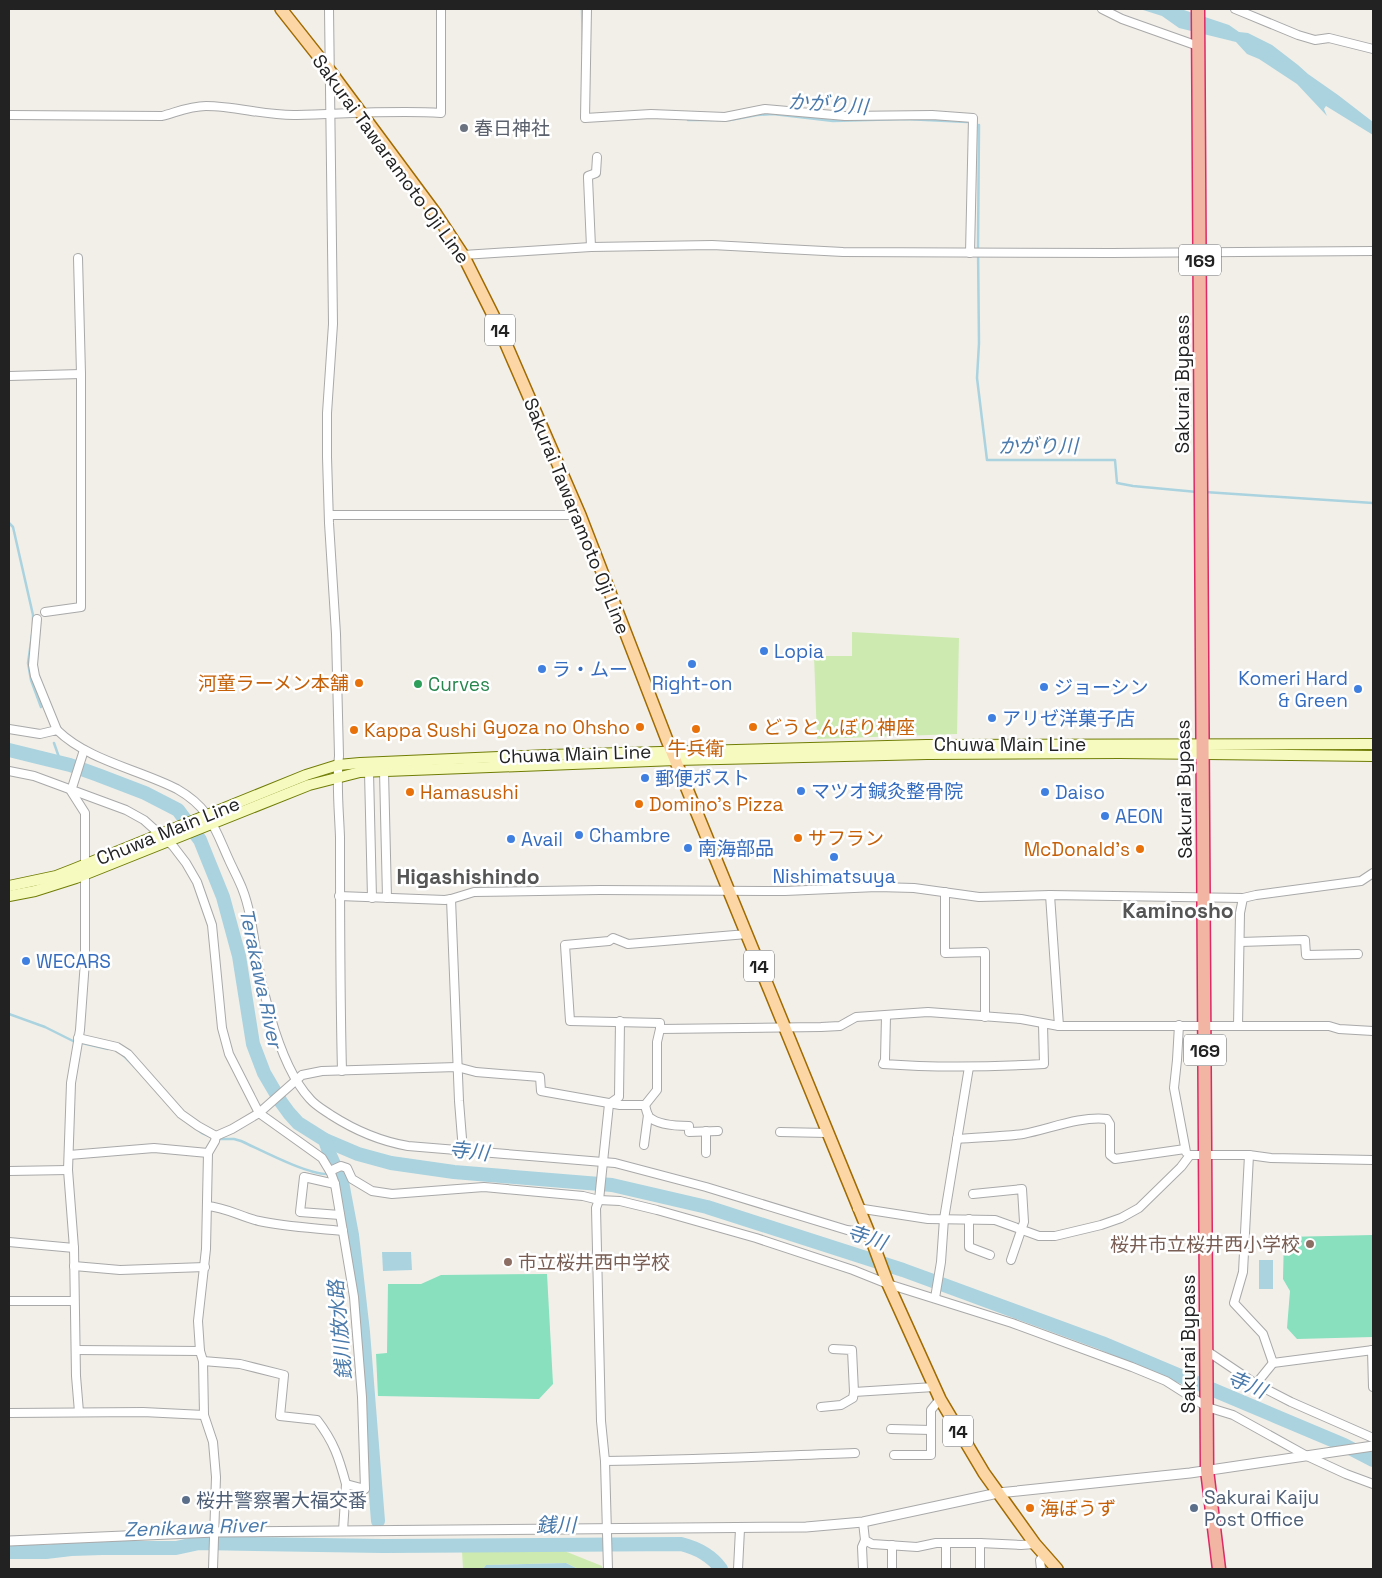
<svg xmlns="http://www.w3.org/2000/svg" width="1382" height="1578" font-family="'Space Grotesk','Noto Sans JP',sans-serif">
	<rect width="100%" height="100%" fill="#f2efe9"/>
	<!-- grass -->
	<g fill="#cdebb0">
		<polygon points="852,632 959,638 957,734 817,739 814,656 852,656"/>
		<polygon points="557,1548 602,1566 603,1569 578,1569 566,1563 486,1565 483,1569 463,1569 462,1551"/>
	</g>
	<!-- pitch -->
	<g fill="#88e0be">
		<polygon points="1373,1235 1373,1337 1297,1339 1287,1328 1290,1291 1283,1279 1284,1237"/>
		<polygon points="547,1274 553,1384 539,1399 378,1396 376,1354 387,1353 388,1284 421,1284 441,1275"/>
	</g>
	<!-- water -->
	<g fill="#aad3df">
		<polygon points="1140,9 1181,9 1229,25 1239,32 1248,33 1272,45 1298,65 1308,74 1338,95 1373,122 1373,135 1326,106 1324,109 1327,116 1297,84 1259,59 1247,54 1236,42 1179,28 1162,16"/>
		<polygon points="382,1252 411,1252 412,1270 383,1271"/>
		<rect x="1259" y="1260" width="14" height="29"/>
		<polygon points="566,1563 578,1569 483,1569 486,1565"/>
	</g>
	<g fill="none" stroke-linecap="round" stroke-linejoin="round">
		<!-- stream -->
		<g stroke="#aad3df" stroke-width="2.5">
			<polyline points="582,9 583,54"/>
			<polyline points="688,120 730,120 757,115 773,114 833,121 905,119 967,122"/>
			<polyline points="979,125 978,247 979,343 977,378 987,460 1115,460 1117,483 1133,486 1197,492"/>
			<polyline points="1205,492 1373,503"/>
			<polyline points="9,523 13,527 33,615 33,625"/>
			<polyline points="32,635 28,663 31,680 41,707"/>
			<polyline points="54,743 61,763"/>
			<polyline points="9,1014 45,1027 73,1041 108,1049"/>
			<polyline points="122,1054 137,1069"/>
			<polyline points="183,1119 202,1133 212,1137"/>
			<path d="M 217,1139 L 234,1139 L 241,1141 C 261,1150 306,1174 327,1174 C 331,1174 335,1173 339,1172"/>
		</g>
		<!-- river -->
		<g stroke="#aad3df" stroke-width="14">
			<polyline points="9,750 70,765 98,775 145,793 178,810 200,840 223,897 239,956 253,1044 264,1073 281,1102 289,1113 298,1123 325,1140 358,1154 391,1163 454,1172 612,1185 707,1207 903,1270 1102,1343 1344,1445 1373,1460"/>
			<polyline points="325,1140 330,1155 342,1182 352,1235 363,1332 378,1521"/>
			<path d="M 9,1552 L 46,1552 L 71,1549 L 102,1548 L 176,1548 L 199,1543 L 383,1546 L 681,1544 C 697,1548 711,1555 721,1569"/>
		</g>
		<!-- minor casing -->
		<g stroke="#a9a9a9" stroke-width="10">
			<g id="minor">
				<path d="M 329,9 L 333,324 L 327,413 L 327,457 L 329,523 L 336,634 L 339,756 C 336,783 339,810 340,837 C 340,915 340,993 342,1071"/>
				<polyline points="587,9 585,118 651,114 725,117 765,109 845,116 932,115 973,118 970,253"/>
				<polyline points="1102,9 1122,19 1198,46"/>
				<polyline points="1235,9 1298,35 1315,40 1329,38 1373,49"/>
				<path d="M 9,115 L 162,116 C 177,112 190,106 206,106 C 236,106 266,116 297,115 C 345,114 393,110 441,113 L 441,9"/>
				<polyline points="591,247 588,178 588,176 596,173 597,157"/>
				<polyline points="463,255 591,247 712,245 843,252 1112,253 1373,251"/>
				<polyline points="9,376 81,374"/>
				<polyline points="329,515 580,515"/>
				<polyline points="45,612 81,607 81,374 78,258"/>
				<polyline points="37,619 33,665 35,676 57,730"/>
				<path d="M 9,729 L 40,734 L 57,730 C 89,761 138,769 177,789 C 210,808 214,827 229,860 C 233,869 238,878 242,888 C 252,913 254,943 259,969 C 267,1008 283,1070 310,1099 C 316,1106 324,1110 331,1115 C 356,1131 379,1141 408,1146 L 615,1163 L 706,1187 L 847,1230 L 869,1233"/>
				<polyline points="9,771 34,776 126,810 144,820 173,846 186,863 197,882 212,925 222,1028 229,1054 259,1113 322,1158 331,1173 335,1184 354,1297 362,1397 365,1489 346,1484 343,1531"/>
				<polyline points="384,771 387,898"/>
				<polyline points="369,772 372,898"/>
				<polyline points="945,892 945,953 985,952 985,1017"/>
				<polyline points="1050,895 1059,1026"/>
				<polyline points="339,896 445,900 451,899 474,892 600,890 785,891 877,887 914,888 979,897 1050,895 1243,898 1256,895 1361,881 1373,873"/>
				<polyline points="451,899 459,1101 463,1151"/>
				<polyline points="747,934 628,944 613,938 609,941 565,945 570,1021 660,1023 660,1029 821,1027 840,1026 856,1017 928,1012 1021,1019 1059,1026 1329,1026 1339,1029 1373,1031"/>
				<polyline points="1240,942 1305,940 1306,955 1358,954"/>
				<path d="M 886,1016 L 885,1060 L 883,1064 C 937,1068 990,1067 1044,1064 L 1043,1024"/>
				<polyline points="1179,1025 1177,1060 1174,1088 1186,1152"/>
				<polyline points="1238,1026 1240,913 1243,898"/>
				<polyline points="78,1038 117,1047 128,1054 181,1114 198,1126 216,1136"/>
				<path d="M 645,1105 C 646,1109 647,1114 649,1117 C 658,1125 677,1126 689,1126 L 689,1132 L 718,1131"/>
				<polyline points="645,1105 657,1090 657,1042 660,1029"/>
				<polyline points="706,1131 706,1153"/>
				<polyline points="780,1132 827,1133"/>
				<polyline points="216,1136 232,1129 259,1113 302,1075 322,1071 457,1067 476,1072 540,1077 541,1091 620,1105 645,1105"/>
				<path d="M 957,1139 C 978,1137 1001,1137 1023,1134 C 1050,1129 1079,1116 1107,1119 L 1110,1124 L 1110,1155 L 1115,1159 L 1185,1149"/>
				<polyline points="644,1145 648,1115"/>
				<polyline points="69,1155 154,1148 208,1153"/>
				<polyline points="1249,1155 1243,1272 1234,1303 1263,1334 1273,1363 1373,1350"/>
				<polyline points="9,1171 68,1170"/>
				<polyline points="330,1171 341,1166 347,1168 352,1179 372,1191 392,1194 484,1187 583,1196 599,1200 620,1201 657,1210 756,1238 853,1270 888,1284 1012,1323 1132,1367 1166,1381 1207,1407 1233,1415 1307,1456 1346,1474 1373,1484"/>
				<polyline points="335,1184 304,1177 300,1212 340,1215"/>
				<polyline points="973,1194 1022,1189 1024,1222 1011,1260"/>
				<path d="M 207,1206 C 225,1207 241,1217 259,1221 C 286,1227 316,1228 343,1231"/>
				<polyline points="857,1208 928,1219 995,1220 1039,1236 1055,1236 1101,1225 1121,1218 1139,1208 1181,1167 1190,1155 1249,1155 1271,1158 1373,1160"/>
				<polyline points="969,1219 969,1247 990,1255"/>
				<polyline points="9,1242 74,1248"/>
				<polyline points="74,1266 120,1270 205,1267"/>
				<polyline points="935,1298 941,1262 944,1219 969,1067"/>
				<polyline points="9,1301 74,1301"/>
				<polyline points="833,1349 852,1350 854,1392 934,1387"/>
				<polyline points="76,1350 200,1351"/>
				<polyline points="1372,1350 1373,1387"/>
				<polyline points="1207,1351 1256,1384"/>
				<path d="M 203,1361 L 240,1364 L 284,1375 L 280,1416 L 317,1420 C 334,1442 339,1458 346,1484"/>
				<polyline points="1273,1363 1256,1384 1291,1402 1373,1438"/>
				<polyline points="821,1407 841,1405 853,1398 854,1392"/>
				<polyline points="79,1412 76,1376 74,1248 68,1170 71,1083 80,1030 85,961 85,813 71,791 84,750"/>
				<polyline points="9,1413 143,1412 204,1415"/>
				<polyline points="891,1429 931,1430"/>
				<polyline points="894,1455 931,1455 931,1410 940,1399"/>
				<path d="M 605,1461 C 688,1460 771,1456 855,1453"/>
				<polyline points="863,1522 865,1540 872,1544 917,1547 936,1543 980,1543 1021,1545 1035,1544"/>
				<polyline points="946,1543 946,1569"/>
				<polyline points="980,1543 980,1569"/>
				<polyline points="892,1545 892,1569"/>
				<polyline points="213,1569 216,1477 213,1442 204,1415 203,1361 200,1351 198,1321 206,1249 208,1153 215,1141 216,1136"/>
				<polyline points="608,1569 605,1461 601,1421 596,1208 599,1200 609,1104 619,1097 620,1021"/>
				<polyline points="738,1569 740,1529"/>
				<polyline points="863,1569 862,1547 865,1540"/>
				<polyline points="1041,1569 1040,1560 1044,1555"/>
			</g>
		</g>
		<!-- tertiary casing -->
		<g stroke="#a9a9a9" stroke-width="11">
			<polyline id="tertiary" points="9,1541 215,1532 806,1527 863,1522 998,1493 1190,1473 1373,1446"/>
		</g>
		<!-- secondary casing -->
		<g stroke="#707d05" stroke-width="12">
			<g id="secondary">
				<polyline points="9,886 56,876 74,869 306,775 338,765 360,763 548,755 926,745 1373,744"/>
				<polyline points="9,896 35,891 76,878 309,785 360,772 676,760 927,754 1120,753 1373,756"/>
			</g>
		</g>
		<!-- primary casing -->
		<g stroke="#a06b00" stroke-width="14">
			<polyline id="primary" points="281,9 330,71 436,214 463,255 496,321 580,515 667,740 869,1233 888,1284 940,1399 984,1473 1035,1544 1057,1569"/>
		</g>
		<!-- trunk casing -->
		<g stroke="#dc2a67" stroke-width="15">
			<polyline id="trunk" points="1198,9 1207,1470 1219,1569"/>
		</g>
		<!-- minor -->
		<use href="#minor" stroke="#fff" stroke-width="8"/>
		<!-- tertiary -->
		<use href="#tertiary" stroke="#fff" stroke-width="9"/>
		<!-- secondary -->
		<use href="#secondary" stroke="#f7fabf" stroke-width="10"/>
		<!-- primary -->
		<use href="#primary" stroke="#fcd6a4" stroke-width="11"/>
		<!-- trunk -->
		<use href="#trunk" stroke="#f2b4a3" stroke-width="12"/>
	</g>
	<!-- markers -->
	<circle fill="#6b7280" stroke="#fff" stroke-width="2" cx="464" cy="128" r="5"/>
	<g fill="#3f7fe0" stroke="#fff" stroke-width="2">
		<circle cx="764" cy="651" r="5"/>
		<circle cx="692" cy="664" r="5"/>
		<circle cx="542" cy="669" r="5"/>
		<circle cx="1044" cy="687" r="5"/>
		<circle cx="1358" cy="689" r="5"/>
		<circle cx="992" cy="718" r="5"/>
		<circle cx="645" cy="778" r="5"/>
		<circle cx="801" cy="791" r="5"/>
		<circle cx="1045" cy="792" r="5"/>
		<circle cx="1105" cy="816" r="5"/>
		<circle cx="579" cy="835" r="5"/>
		<circle cx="511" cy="839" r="5"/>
		<circle cx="688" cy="848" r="5"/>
		<circle cx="834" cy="857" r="5"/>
		<circle cx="26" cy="961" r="5"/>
	</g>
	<g fill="#e8710a" stroke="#fff" stroke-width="2">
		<circle cx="359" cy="683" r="5"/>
		<circle cx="640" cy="727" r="5"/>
		<circle cx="753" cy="727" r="5"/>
		<circle cx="696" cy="729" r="5"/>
		<circle cx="354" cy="730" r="5"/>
		<circle cx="410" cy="792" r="5"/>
		<circle cx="639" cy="804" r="5"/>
		<circle cx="798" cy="838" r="5"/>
		<circle cx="1140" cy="849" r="5"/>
		<circle cx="1030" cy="1508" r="5"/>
	</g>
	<circle fill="#2e9e5b" stroke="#fff" stroke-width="2" cx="418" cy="684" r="5"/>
	<g fill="#8d6e63" stroke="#fff" stroke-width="2">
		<circle cx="1310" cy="1244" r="5"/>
		<circle cx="508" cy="1262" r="5"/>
	</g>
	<g fill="#5c6f8a" stroke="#fff" stroke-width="2">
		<circle cx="186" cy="1500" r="5"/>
		<circle cx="1194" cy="1508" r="5"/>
	</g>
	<g text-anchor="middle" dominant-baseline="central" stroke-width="5" stroke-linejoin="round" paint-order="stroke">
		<!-- shield labels -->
		<g fill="#fff" stroke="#646464" stroke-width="1">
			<rect x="1179" y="244.5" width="42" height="31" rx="4"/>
			<rect x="485" y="314.5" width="30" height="31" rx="4"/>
			<rect x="744" y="950.5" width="30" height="31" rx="4"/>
			<rect x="1184" y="1034.5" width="42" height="31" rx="4"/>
			<rect x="943" y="1415.5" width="30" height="31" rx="4"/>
		</g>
		<g font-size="18" font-weight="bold" fill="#222">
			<text x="1200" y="260">169</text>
			<text x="500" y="330">14</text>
			<text x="759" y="966">14</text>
			<text x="1205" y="1050">169</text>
			<text x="958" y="1431">14</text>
		</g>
		<!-- worship labels -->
		<g font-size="19" fill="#5b616d" stroke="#fff" text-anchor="start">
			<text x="474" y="128">春日神社</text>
		</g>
		<!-- street labels -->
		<g font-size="19" fill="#222" stroke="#fff">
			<text transform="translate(391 159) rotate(54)">Sakurai Tawaramoto Oji Line</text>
			<text transform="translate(1182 384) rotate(-90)">Sakurai Bypass</text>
			<text transform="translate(577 516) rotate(68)">Sakurai Tawaramoto Oji Line</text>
			<text x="1010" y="744">Chuwa Main Line</text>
			<text transform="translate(575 754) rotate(-2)">Chuwa Main Line</text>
			<text transform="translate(1184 789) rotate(-91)">Sakurai Bypass</text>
			<text transform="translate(168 831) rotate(-22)">Chuwa Main Line</text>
			<text transform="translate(1188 1344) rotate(-90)">Sakurai Bypass</text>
		</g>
		<!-- shop labels -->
		<g font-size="19" fill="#366cbe" stroke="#fff" text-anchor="start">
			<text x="774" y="651">Lopia</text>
			<text x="552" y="669">ラ・ムー</text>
			<text x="1348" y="678" text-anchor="end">Komeri Hard<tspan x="1348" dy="22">&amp; Green</tspan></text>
			<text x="692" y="683" text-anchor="middle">Right-on</text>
			<text x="1054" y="687">ジョーシン</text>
			<text x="1002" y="718">アリゼ洋菓子店</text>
			<text x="655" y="778">郵便ポスト</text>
			<text x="811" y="791">マツオ鍼灸整骨院</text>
			<text x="1055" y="792">Daiso</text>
			<text x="1115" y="816">AEON</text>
			<text x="589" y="835">Chambre</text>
			<text x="521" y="839">Avail</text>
			<text x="698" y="848">南海部品</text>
			<text x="834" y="876" text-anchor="middle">Nishimatsuya</text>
			<text x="36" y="961">WECARS</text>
		</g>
		<!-- food labels -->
		<g font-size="19" fill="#c56008" stroke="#fff" text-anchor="start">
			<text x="349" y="683" text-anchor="end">河童ラーメン本舗</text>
			<text x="630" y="727" text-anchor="end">Gyoza no Ohsho</text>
			<text x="763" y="727">どうとんぼり神座</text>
			<text x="364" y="730">Kappa Sushi</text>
			<text x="696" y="748" text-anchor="middle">牛兵衛</text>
			<text x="420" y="792">Hamasushi</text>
			<text x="649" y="804">Domino's Pizza</text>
			<text x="808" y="838">サフラン</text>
			<text x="1130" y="849" text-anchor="end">McDonald's</text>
			<text x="1040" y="1508">海ぼうず</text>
		</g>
		<!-- leisure labels -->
		<g font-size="19" fill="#27864d" stroke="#fff" text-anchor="start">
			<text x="428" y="684">Curves</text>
		</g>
		<!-- education labels -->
		<g font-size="19" fill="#785e54" stroke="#fff" text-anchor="end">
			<text x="1300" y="1244">桜井市立桜井西小学校</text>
			<text x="518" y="1262" text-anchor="start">市立桜井西中学校</text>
		</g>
		<!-- service labels -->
		<g font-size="19" fill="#4e5e75" stroke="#fff" text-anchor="start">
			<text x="1204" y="1497">Sakurai Kaiju<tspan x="1204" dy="22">Post Office</tspan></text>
			<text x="196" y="1500">桜井警察署大福交番</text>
		</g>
		<!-- water labels -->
		<g font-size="20" font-style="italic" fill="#4a7aab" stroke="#fff">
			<text transform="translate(828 104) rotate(4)">かがり川</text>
			<text x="1038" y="446">かがり川</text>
			<text transform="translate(261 978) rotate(78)">Terakawa River</text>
			<text transform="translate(469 1151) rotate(6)">寺川</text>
			<text transform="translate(867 1237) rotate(18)">寺川</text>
			<text transform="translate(340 1330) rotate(-95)">銭川放水路</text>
			<text transform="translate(1247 1384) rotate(23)">寺川</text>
			<text x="556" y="1525">銭川</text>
			<text transform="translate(195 1527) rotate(-2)">Zenikawa River</text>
		</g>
		<!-- quarter labels -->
		<g font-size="21" font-weight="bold" fill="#555" stroke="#fff">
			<text x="468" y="876">Higashishindo</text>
			<text x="1178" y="910">Kaminosho</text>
		</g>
	</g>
	<!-- border -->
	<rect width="1382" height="1578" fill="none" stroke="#222222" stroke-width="20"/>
</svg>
